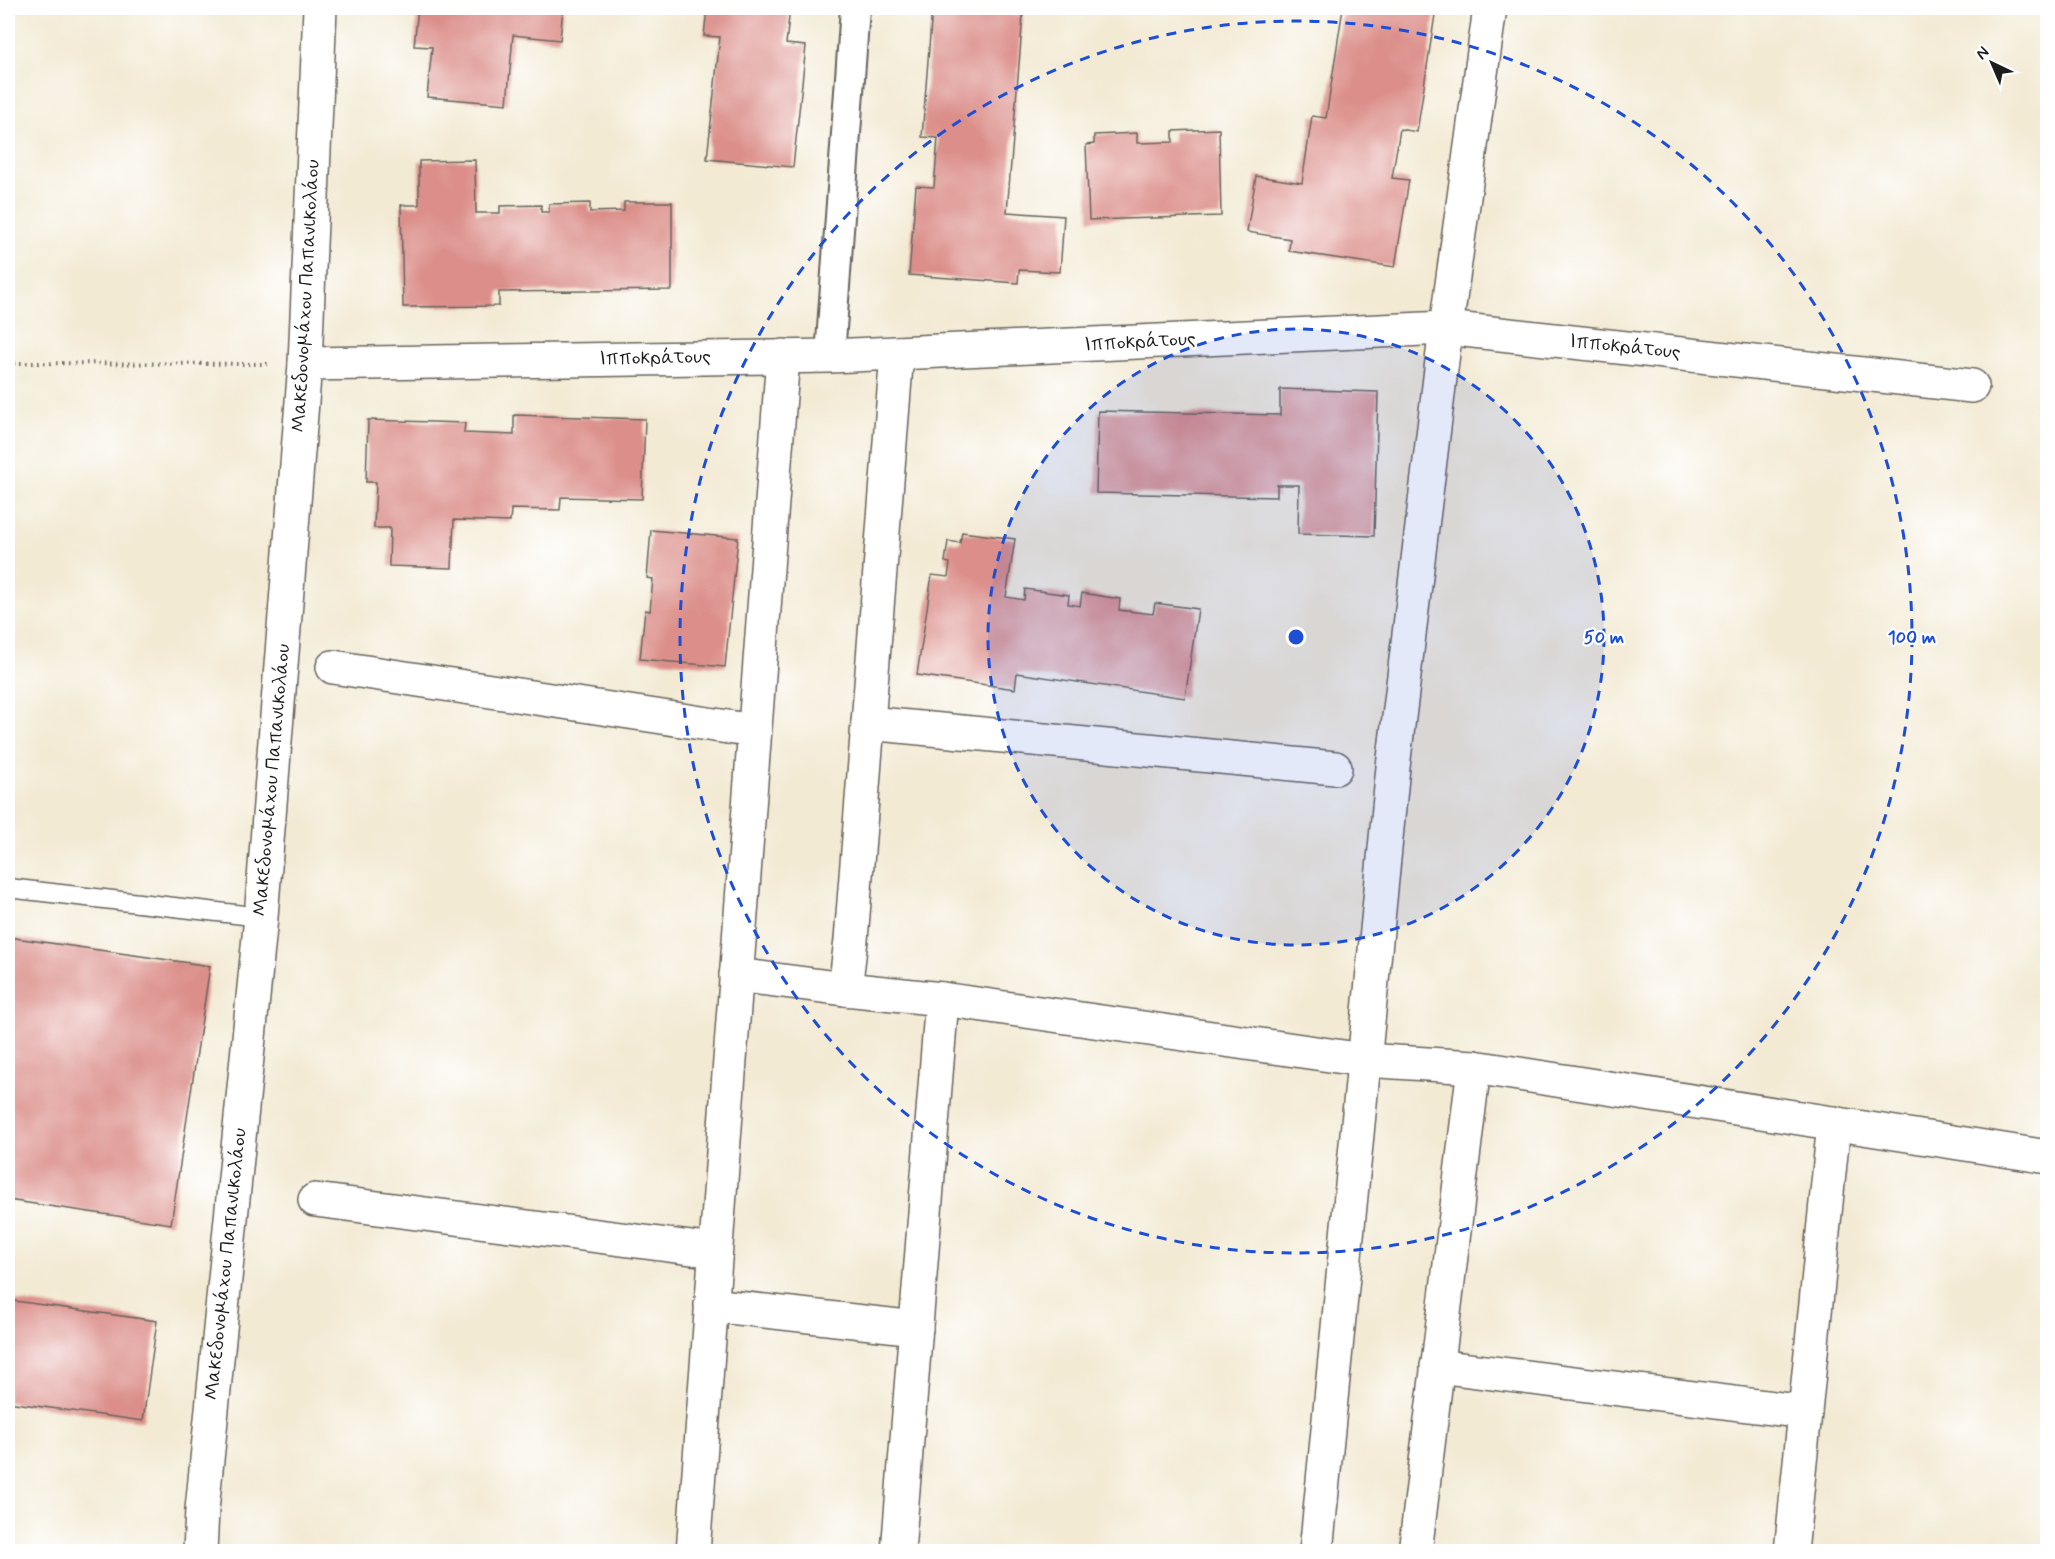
<svg xmlns="http://www.w3.org/2000/svg" width="2055" height="1559" font-family="Mynerve,sans-serif">
	<rect width="100%" height="100%" fill="#fff"/>
	<filter id="ink" filterUnits="userSpaceOnUse"><feTurbulence type="fractalNoise" baseFrequency=".0167" numOctaves="2"/><feDisplacementMap in="SourceGraphic" scale="12" xChannelSelector="R" yChannelSelector="G"/><feConvolveMatrix kernelMatrix="1 2 1 2 8 2 1 2 1" color-interpolation-filters="sRGB"/></filter>
	<filter id="wash" filterUnits="userSpaceOnUse"><feTurbulence type="fractalNoise" baseFrequency=".008" numOctaves="4" result="noise"/><feDisplacementMap in="SourceGraphic" scale="24" xChannelSelector="R" yChannelSelector="G"/><feGaussianBlur stdDeviation="1.35" result="paint"/><feColorMatrix in="noise" values="0 0 0 0 0 0 0 0 0 0 0 0 0 0 0 0 0 1.4 0 .05"/><feComposite in="paint" operator="in"/></filter>
	<g filter="url(#wash)">
		<rect width="100%" height="100%" fill="#f3ead4"/>
		<g id="blocks">
			<!-- building -->
			<g fill="#dc8f8a">
				<polygon points="418,8 563,8 560,40 513,35 507,104 427,97 432,47 414,46"/>
				<polygon points="707,8 790,8 786,44 806,46 793,167 707,159 720,37 704,36"/>
				<polygon points="1343,8 1436,8 1417,132 1400,129 1392,178 1409,180 1395,267 1289,251 1290,239 1247,232 1256,176 1302,183 1312,116 1326,118"/>
				<polygon points="932,9 1023,15 1007,212 1064,216 1060,272 1019,270 1018,283 909,275 916,186 934,187 938,138 922,137"/>
				<polygon points="1219,129 1221,216 1089,220 1086,145 1094,144 1094,135 1137,133 1137,143 1173,142 1173,131"/>
				<polygon points="475,160 476,213 500,213 500,206 541,205 541,212 549,212 549,204 590,203 590,212 624,211 624,202 672,202 672,290 499,292 499,306 403,307 401,205 419,205 419,161"/>
				<polygon points="1280,389 1378,392 1374,536 1298,534 1299,485 1277,485 1277,497 1096,493 1098,411 1280,415"/>
				<polygon points="514,415 645,419 642,499 561,497 560,510 511,509 510,522 454,520 452,568 389,566 390,528 374,528 376,482 366,482 368,420 465,423 464,433 514,435"/>
				<polygon points="651,530 738,538 725,667 640,659 645,610 650,611 653,579 647,578"/>
				<polygon points="962,532 1015,539 1006,597 1024,600 1025,589 1069,595 1068,604 1080,606 1082,593 1120,599 1119,610 1153,614 1155,603 1198,609 1185,698 1017,673 1015,689 917,675 932,575 948,577 950,563 945,562 948,541 960,543"/>
				<polygon points="8,937 210,966 171,1224 8,1200"/>
				<polygon points="8,1300 157,1321 143,1421 8,1402"/>
			</g>
		</g>
	</g>
	<g filter="url(#ink)">
		<use href="#blocks" fill-opacity="0" stroke="#67645c" stroke-width="1.5"/>
		<g fill="none" stroke-linecap="round" stroke-linejoin="round">
			<!-- service casing -->
			<g stroke="#67645c" stroke-width="21">
				<polyline id="service" points="8,888 261,917"/>
			</g>
			<!-- pedestrian casing -->
			<g stroke="#67645c" stroke-width="32">
				<polyline id="pedestrian" points="830,356 855,8"/>
			</g>
			<!-- minor casing -->
			<g stroke="#67645c" stroke-width="36">
				<g id="minor">
					<polyline points="897,353 851,940 845,989 942,999 898,1552"/>
					<polyline points="305,364 830,356 1446,328 1972,386"/>
					<polyline points="333,667 754,731"/>
					<polyline points="868,723 1335,768"/>
					<polyline points="736,975 845,989"/>
					<polyline points="942,999 1364,1060 1474,1067 2048,1157"/>
					<polyline points="315,1200 715,1251"/>
					<polyline points="711,1305 916,1328"/>
					<polyline points="1437,1366 1805,1412"/>
					<polyline points="693,1552 783,356"/>
					<polyline points="1316,1552 1393,767 1446,328 1490,8"/>
					<polyline points="1415,1552 1474,1067"/>
					<polyline points="1791,1552 1834,1123"/>
				</g>
			</g>
			<!-- tertiary casing -->
			<g stroke="#67645c" stroke-width="36">
				<polyline id="tertiary" points="200,1552 202,1510 261,917 305,364 320,8"/>
			</g>
			<!-- path -->
			<polyline stroke="#67645c" stroke-width="4" stroke-dasharray="1.5 4.5" stroke-linecap="butt" points="8,363 268,364"/>
			<!-- service -->
			<use href="#service" stroke="#fff" stroke-width="18"/>
			<!-- pedestrian -->
			<use href="#pedestrian" stroke="#fff" stroke-width="28"/>
			<!-- minor -->
			<use href="#minor" stroke="#fff" stroke-width="33"/>
			<!-- tertiary -->
			<use href="#tertiary" stroke="#fff" stroke-width="33"/>
		</g>
	</g>
	<!-- distance rings -->
	<circle cx="1296" cy="637" r="308" fill="#1d4ed8" fill-opacity=".12"/>
	<g fill="none" stroke="#1d4ed8" stroke-width="3" stroke-dasharray="10 8">
		<circle cx="1296" cy="637" r="308"/>
		<circle cx="1296" cy="637" r="616"/>
	</g>
	<g text-anchor="middle" dominant-baseline="central" stroke-width="4.5" stroke-linejoin="round" paint-order="stroke">
		<!-- street labels -->
		<g font-size="20" fill="#1c1c1c" stroke="#fff">
			<text transform="translate(306 296) rotate(-87)">Μακεδονομάχου Παπανικολάου</text>
			<text transform="translate(1140 342) rotate(-3)">Ιπποκράτους</text>
			<text transform="translate(1625 347) rotate(6)">Ιπποκράτους</text>
			<text transform="translate(655 358) rotate(-1)">Ιπποκράτους</text>
			<text transform="translate(272 780) rotate(-85)">Μακεδονομάχου Παπανικολάου</text>
			<text transform="translate(226 1264) rotate(-84)">Μακεδονομάχου Παπανικολάου</text>
		</g>
	</g>
	<circle cx="1296" cy="637" r="9" fill="#1d4ed8" stroke="#fff" stroke-width="3"/>
	<g font-size="18" text-anchor="middle" font-weight="bold" fill="#1d4ed8" stroke="#fff" stroke-width="4.5" stroke-linejoin="round" paint-order="stroke">
		<text x="1604" y="643">50 m</text>
		<text x="1912" y="643">100 m</text>
	</g>
	<!-- margin -->
	<rect width="2055" height="1559" fill="none" stroke="#fff" stroke-width="30"/>
	<!-- north arrow -->
	<g transform="translate(1992 63) rotate(316)" stroke="#ffffff" stroke-width="4.5" paint-order="stroke">
	<path d="M0-4.5L10 22L0 15L-10 22Z" fill="#1c1c1c"/>
	<text y="-9" font-size="16" font-weight="bold" text-anchor="middle" fill="#1c1c1c">N</text>
	</g>
</svg>
